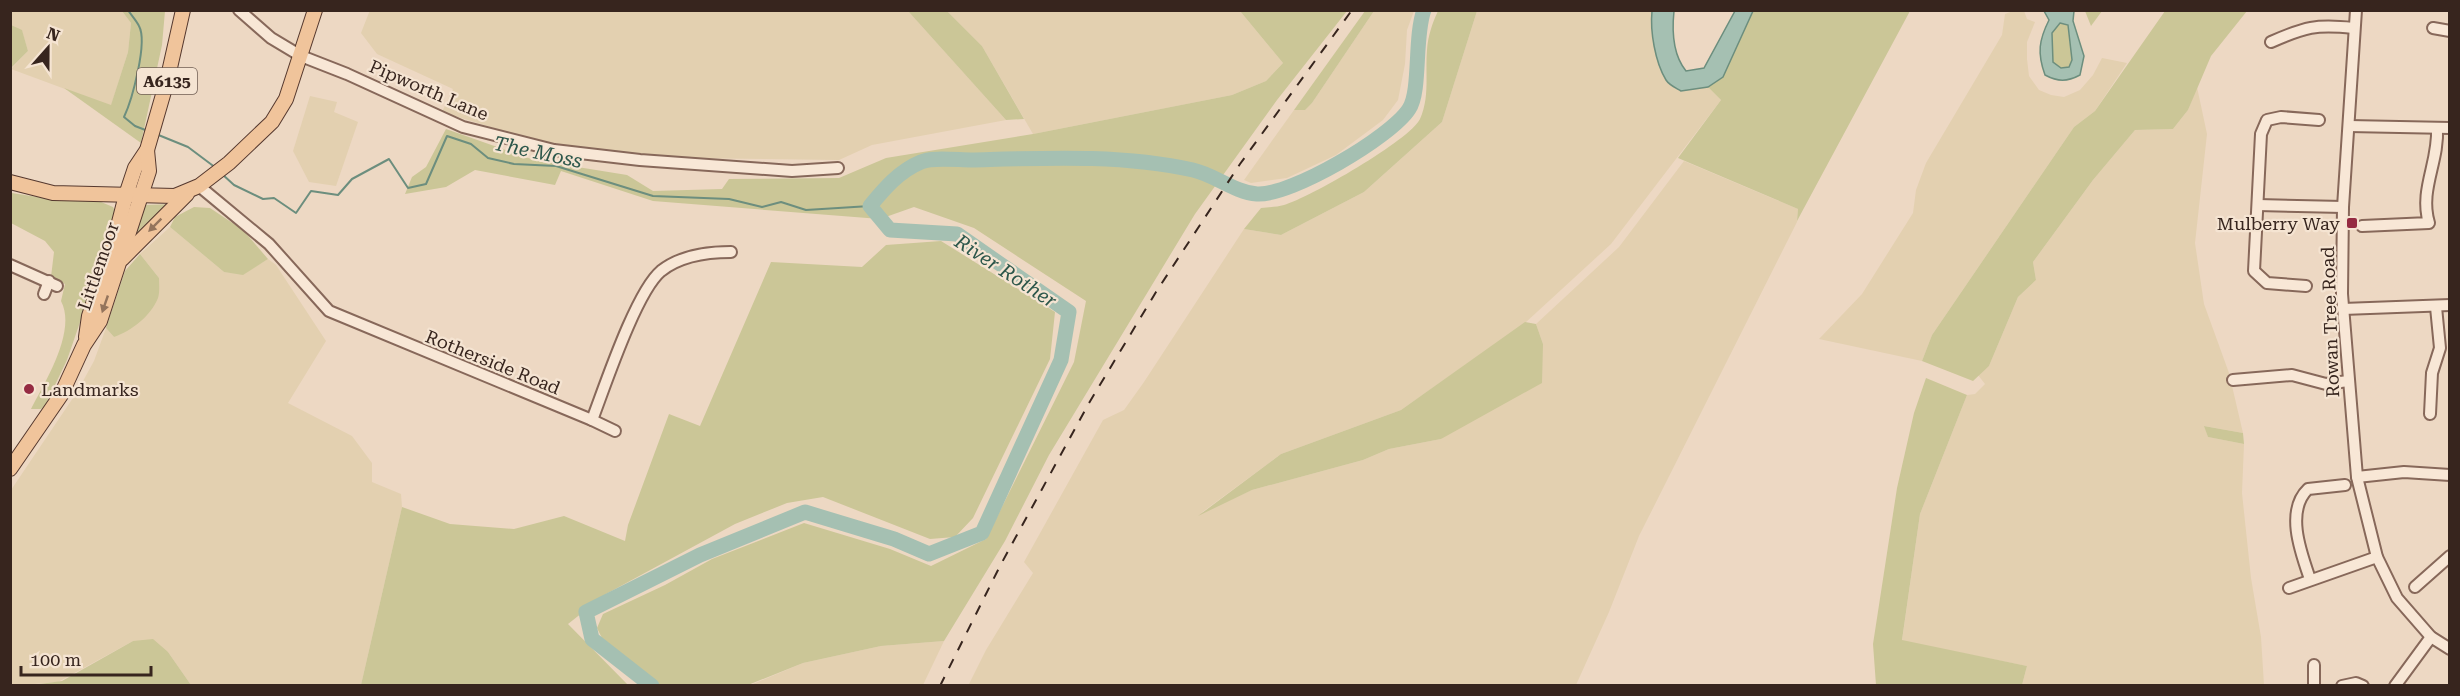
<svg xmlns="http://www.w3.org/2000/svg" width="2460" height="696" font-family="'Roboto Serif',serif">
	<rect width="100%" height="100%" fill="#edd8c3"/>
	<!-- farmland -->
	<g fill="#e3d0b0">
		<polygon points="370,10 908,11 1006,120 872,145 839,160 679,158 562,149 442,112 453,89 377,54 361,33"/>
		<polygon points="11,11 122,11 131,23 128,52 111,106 11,69 28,51 22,31 11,25"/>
		<polygon points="947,11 1240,11 1283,63 1266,81 1232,95 1033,134 982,46"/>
		<polygon points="1374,11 1414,11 1407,30 1405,64 1398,100 1383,120 1336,155 1287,178 1251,183 1244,180 1294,110 1304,110 1312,103"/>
		<polygon points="1477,11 1652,11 1651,21 1658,60 1667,82 1681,91 1708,87 1721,100 1611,244 1525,323 1401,410 1281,454 1201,513 1252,490 1363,460 1389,449 1441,439 1543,344 1536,324 1619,247 1684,161 1798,209 1797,222 1639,536 1609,612 1576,685 1516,684 968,686 986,650 1033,573 1024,562 1103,420 1124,410 1144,382 1244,229 1281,235 1364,192 1442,122"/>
		<polygon points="2013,11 2024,11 2027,19 2035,22 2027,42 2027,59 2029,76 2039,90 2051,95 2064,97 2080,90 2093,75 2102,58 2127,63 2095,111 2074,127 1932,335 1922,361 1819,339 1862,294 1913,213 1916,190 1926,163 2002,35 2005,14"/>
		<polygon points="2197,87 2207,134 2195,243 2204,304 2229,373 2243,433 2205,426 2208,437 2244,444 2242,493 2251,578 2261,637 2264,685 2022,685 2027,666 1902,641 1920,514 1967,395 1975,394 1985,384 1978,375 1989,366 2018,297 2036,280 2033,262 2093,180 2135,130 2173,129 2188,110"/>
		<polygon points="310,96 337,102 334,112 358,122 336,186 309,182 293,151"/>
		<polygon points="170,227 224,272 243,274 268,259 276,265 326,341 288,403 352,436 372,463 372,482 401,494 402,507 361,685 191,685 168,652 133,641 58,682 11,686 11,490 77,392 94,361 106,328 114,337 159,278 140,254"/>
		<polygon points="944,641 923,685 748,686 803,663 881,646"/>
	</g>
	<!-- green -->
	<g fill="#cbc697">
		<polygon points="1310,10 1347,11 1277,100 1195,214 1049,455 1005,541 944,641 881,646 803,663 748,685 660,686 602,638 597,628 603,614 665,585 712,559 804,523 890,549 931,566 986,539 1074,362 1086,301 974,228 914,207 880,219 653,201 561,171 555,185 475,170 446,187 405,194 412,177 426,167 446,129 534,160 627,175 653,191 722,189 729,179 839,178 886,158 1033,134 1232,95 1266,81 1283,63 1240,11 1267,11 1269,12 1307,12"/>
		<polygon points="122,11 165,11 162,45 141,143 64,88 111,105 128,52 131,23"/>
		<polygon points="908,11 947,11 982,46 1024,119 1006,120"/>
		<polygon points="1365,11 1374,11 1312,103 1305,110 1294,110"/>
		<path d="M 1438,11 L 1477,11 L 1442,122 L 1364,192 L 1281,235 L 1244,229 L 1261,208 C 1269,207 1277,207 1284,205 C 1309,198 1410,140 1420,119 C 1430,97 1425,73 1427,50 C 1428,36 1432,24 1438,11 Z"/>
		<polygon points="1753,11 1910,11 1797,221 1798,209 1678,158 1721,100 1708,87 1723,77"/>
		<polygon points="2085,11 2085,10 2102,11 2091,26"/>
		<polygon points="2165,11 2247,11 2211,56 2188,110 2173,129 2135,130 2093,180 2033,262 2036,280 2018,297 1989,366 1973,381 1922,361 1932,335 2074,127 2095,111"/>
		<polygon points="2060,23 2068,25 2072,60 2069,67 2061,68 2053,62 2052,33"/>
		<polygon points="11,25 22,30 28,51 11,68"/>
		<path d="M 12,193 L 63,201 L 94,199 L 113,207 L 117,215 L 67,360 L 45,406 L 41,409 L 31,409 C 45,382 77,331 61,301 L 65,284 L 51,277 L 54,252 L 45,241 L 11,223 Z"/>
		<polygon points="174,204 133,243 145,205"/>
		<polygon points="194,207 210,208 243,230 268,259 243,275 224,272 170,227 175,217"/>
		<polygon points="941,241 1055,312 1050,359 973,518 955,537 930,539 823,497 787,503 735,524 606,594 568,624 628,685 361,685 402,507 450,524 514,529 564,516 625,541 628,525 669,414 700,426 771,262 862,267 886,245"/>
		<path d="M 140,254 L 159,278 C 159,284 160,292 158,298 C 151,316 131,331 114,337 L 106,328 L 125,271 Z"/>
		<polygon points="1525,322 1536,324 1543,344 1542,383 1441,439 1389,449 1363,460 1252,490 1198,516 1281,454 1401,410"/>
		<polygon points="1926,378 1967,395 1920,514 1902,640 2027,666 2022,685 1876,685 1873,644 1897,488 1914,413"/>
		<polygon points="2204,426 2243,433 2244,444 2208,437"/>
		<polygon points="153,639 168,652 191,685 32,685 62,681 133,641"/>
	</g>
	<!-- water -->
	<g fill="#a5c0b2" stroke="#6c8e7e" stroke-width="1.5" fill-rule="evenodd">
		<path d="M 1652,11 L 1674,11 C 1672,30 1673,55 1686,71 L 1704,68 L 1735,11 L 1753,11 L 1723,77 L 1708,87 L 1681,91 C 1676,88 1669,85 1666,80 C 1655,62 1650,31 1652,11 Z"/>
		<path d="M 2044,11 L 2074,11 L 2073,21 L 2084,56 L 2080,75 C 2067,82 2058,82 2045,75 C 2037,53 2039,40 2049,20 ZM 2060,23 L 2068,25 L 2072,60 L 2069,67 L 2061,68 L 2053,62 L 2052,33 Z"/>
	</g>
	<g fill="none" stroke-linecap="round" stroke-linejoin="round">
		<!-- stream -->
		<g stroke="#6c8e7e" stroke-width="2">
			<path d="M 128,10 C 131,15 136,20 139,26 C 148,42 132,100 124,117 L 135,126 L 148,131"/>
			<polyline points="156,134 188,147 216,168"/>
			<polyline points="222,174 234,185 263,199 274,198 296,213 311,191 338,195 352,179 389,159 408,188 426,184 447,136 471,144 488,158 514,164 556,166 653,196 729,199 762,207 781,202 806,210 870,206"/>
		</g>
		<!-- river -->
		<path stroke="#a5c0b2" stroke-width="15" d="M 652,686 L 592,639 L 586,612 L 700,555 L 805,512 L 894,539 L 929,554 L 982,533 L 1061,360 L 1069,312 L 957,234 L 890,230 L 870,206 C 884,189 899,171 921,162 C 931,157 958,160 971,160 C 1044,158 1121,154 1193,170 C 1215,175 1234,192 1257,194 C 1291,196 1391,137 1409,109 C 1421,91 1414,37 1424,10"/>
		<!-- minor casing -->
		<g stroke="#87685a" stroke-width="14">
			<g id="minor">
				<polyline points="239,10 271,38 301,56 347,74 463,127 554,150 640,160 792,171 838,168"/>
				<polyline points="2356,10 2343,207 2342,294 2357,477 2377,557 2397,598 2431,637 2450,649"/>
				<polyline points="2433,28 2450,31"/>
				<path d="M 2271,42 C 2305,27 2316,24 2353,28"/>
				<polyline points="2349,126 2450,128"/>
				<path d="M 199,186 L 269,244 L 329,311 L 592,420 C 605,386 636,292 661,271 C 681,255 707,252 731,252"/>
				<polyline points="2258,205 2343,207"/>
				<path d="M 2362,226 L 2429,223 C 2419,190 2439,162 2437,128"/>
				<polyline points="10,265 57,286"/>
				<polyline points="2306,286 2267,283 2254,271 2261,134 2267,120 2281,117 2319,120"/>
				<polyline points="44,294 49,281"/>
				<polyline points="2343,309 2450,305"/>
				<polyline points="2233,380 2292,375 2326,384 2348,381"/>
				<polyline points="2430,414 2432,373 2440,348 2436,307"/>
				<polyline points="592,420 615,431"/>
				<polyline points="2357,477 2404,472 2450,475"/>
				<path d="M 2310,579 C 2301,553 2285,511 2308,489 L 2345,485"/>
				<polyline points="2415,587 2450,556"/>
				<polyline points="2289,588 2377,557"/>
				<polyline points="2314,686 2314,665"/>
				<polyline points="2342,686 2356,683 2363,686"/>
				<polyline points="2395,686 2431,637"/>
			</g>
		</g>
		<!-- major casing -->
		<g stroke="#55382e" stroke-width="16">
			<g id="major">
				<polyline points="10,182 53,193 175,196 199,186 229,163 272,122 286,99 315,10"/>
				<polyline points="122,259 187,194"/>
				<polyline points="86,337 89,316 114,242 126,195 135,168 147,150 167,81 183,10"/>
				<polyline points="10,469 61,395 84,345 100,321 149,171 147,150"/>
			</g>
		</g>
		<!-- minor -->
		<use href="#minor" stroke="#f8e7d6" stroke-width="10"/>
		<!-- major -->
		<use href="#major" stroke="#f0c49b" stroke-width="14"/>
		<!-- rail -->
		<polyline stroke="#37251e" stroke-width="2" stroke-dasharray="10 10" stroke-linecap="butt" points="940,686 1000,566 1089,403 1156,292 1240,164 1352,10"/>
	</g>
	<!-- one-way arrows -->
	<defs><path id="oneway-solid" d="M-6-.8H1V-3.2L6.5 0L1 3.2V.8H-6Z" transform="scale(1.5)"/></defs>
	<g fill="#94745c">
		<use href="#oneway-solid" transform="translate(155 225) rotate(135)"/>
		<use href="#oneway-solid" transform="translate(105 304) rotate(109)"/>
	</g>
	<!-- markers -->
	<g fill="#952b42" stroke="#f5e4d2" stroke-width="2">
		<rect x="2346" y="217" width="12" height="12" rx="3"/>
		<circle cx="29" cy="389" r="6"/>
	</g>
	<g text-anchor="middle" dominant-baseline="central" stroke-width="4.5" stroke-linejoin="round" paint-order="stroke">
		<!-- shield labels -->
		<rect fill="#f5e4d2" stroke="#705e54" stroke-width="1.5" x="137" y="68" width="60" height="26" rx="4.5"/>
		<g font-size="16" font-weight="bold" fill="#37251e">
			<text x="167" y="81">A6135</text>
		</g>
		<!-- street labels -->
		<g font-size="18" fill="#37251e" stroke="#f5e4d2">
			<text transform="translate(429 90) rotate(23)">Pipworth Lane</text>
			<text transform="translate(98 266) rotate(-71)">Littlemoor</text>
			<text transform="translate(2330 322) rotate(-92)">Rowan Tree Road</text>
			<text transform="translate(493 362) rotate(22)">Rotherside Road</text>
		</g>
		<!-- poi labels -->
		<g font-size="18" fill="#37251e" stroke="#f5e4d2" text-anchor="end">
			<text x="2340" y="223">Mulberry Way</text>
			<text x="41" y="389" text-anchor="start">Landmarks</text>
		</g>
		<!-- water labels -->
		<g font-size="20" font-style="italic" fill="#2d574b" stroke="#f5e4d2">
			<text transform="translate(538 152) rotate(12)">The Moss</text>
			<text transform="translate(1006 271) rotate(33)">River Rother</text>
		</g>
	</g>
	<!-- border -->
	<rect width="2460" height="696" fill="none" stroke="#37251e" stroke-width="24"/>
	<!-- north arrow -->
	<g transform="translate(48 48) rotate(21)" stroke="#f5e4d2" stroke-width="4.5" paint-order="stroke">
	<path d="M0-4.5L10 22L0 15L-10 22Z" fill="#37251e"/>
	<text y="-9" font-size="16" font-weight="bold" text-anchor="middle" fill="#37251e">N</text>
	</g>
	<!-- scale -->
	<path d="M21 666v9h130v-9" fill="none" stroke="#37251e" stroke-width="3"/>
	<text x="30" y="666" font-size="18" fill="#37251e" stroke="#f5e4d2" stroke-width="4.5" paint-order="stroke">100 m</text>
</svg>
